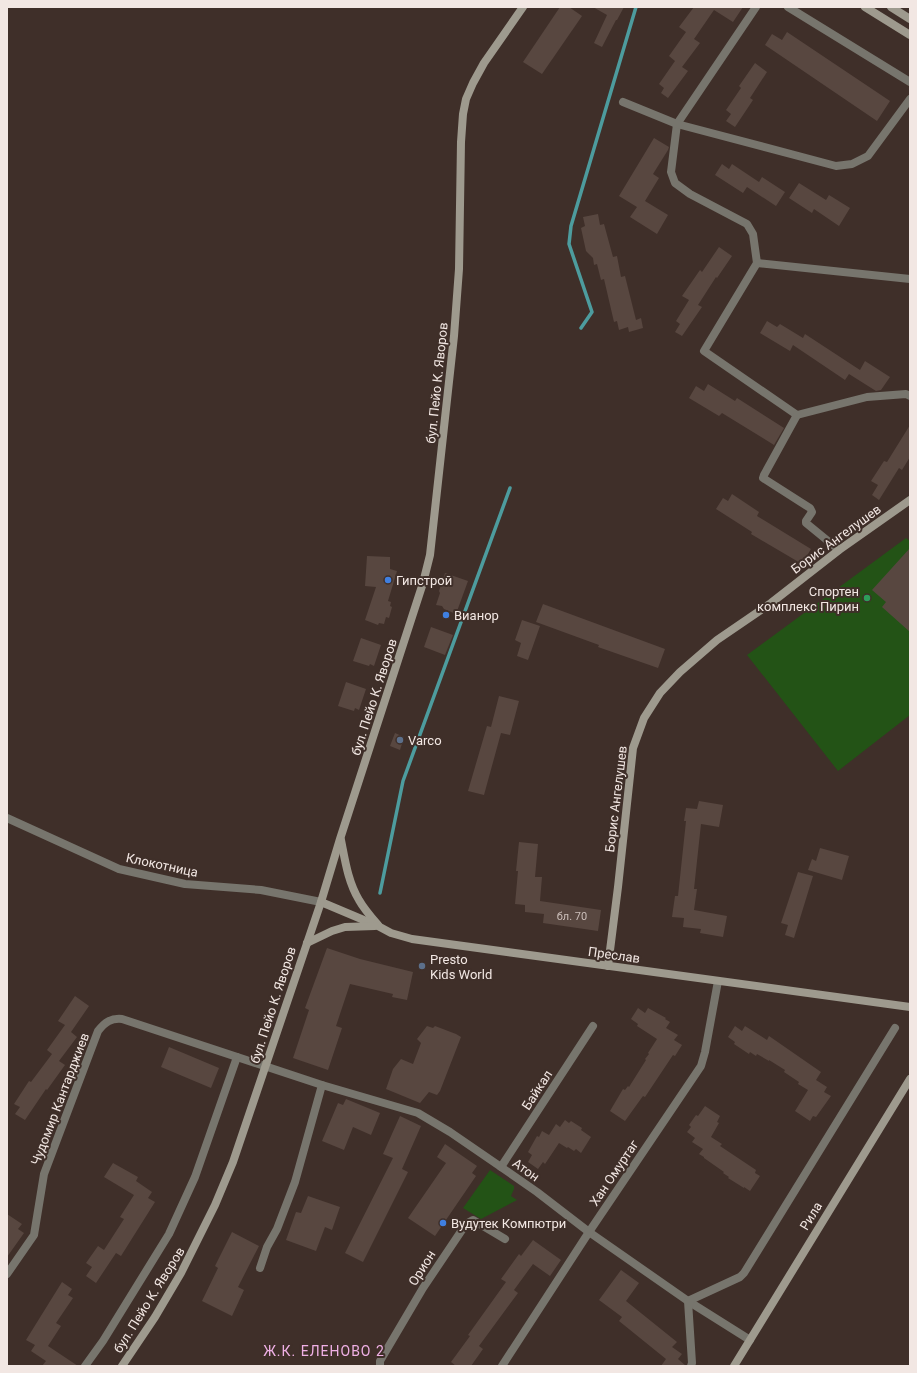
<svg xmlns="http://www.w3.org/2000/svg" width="917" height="1373" font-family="Roboto,sans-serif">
	<rect width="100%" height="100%" fill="#3f2f29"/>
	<!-- green -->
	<g fill="#235316">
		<polygon points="906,538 910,541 910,715 838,771 747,655"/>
		<polygon points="490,1170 514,1186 514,1189 511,1196 517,1200 481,1219 463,1208"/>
	</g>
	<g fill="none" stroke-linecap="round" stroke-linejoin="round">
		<!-- stream -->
		<g stroke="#4d9c9e" stroke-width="3.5">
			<polyline points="581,328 592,312 569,244 571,226 636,7"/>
			<polyline points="380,893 403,781 510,488"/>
		</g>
	</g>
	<!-- building -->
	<g fill="#584740">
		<polygon points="560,7 569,7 582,16 542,74 523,62"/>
		<polygon points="593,7 624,7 617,20 616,20 602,47 594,43 607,15"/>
		<polygon points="694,7 743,7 733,22 714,10 694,39 700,43 682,67 688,71 668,98 661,93 664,88 659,84 675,61 669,56 686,32 679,27"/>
		<polygon points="787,32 890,101 877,121 765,45 772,34 782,40"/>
		<polygon points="755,63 767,72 750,98 753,100 735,127 726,121 731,114 726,110 741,88 739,86"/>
		<polygon points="654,138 669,147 668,150 653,174 659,178 645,201 668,215 657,234 630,217 637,207 619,196"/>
		<polygon points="722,164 729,169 732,164 759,182 762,177 785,192 776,206 747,187 743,193 715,175"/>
		<polygon points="799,183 826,200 829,195 850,208 839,226 814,209 812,213 789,198"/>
		<polygon points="598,214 600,225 604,224 613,257 617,256 621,277 625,276 636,320 641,318 643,328 629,332 628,327 619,330 617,321 614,322 604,279 601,280 597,264 594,265 593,258 586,251 581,228 585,226 583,217"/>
		<polygon points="719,247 732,256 717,278 716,277 698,305 702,307 682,336 675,332 680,324 676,321 689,300 682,296 700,270 702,272"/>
		<polygon points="767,321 777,327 780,324 803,338 805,334 860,370 865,361 890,377 881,390 876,391 849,374 845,380 793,345 790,351 760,333"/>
		<polygon points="708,384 735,401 737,398 784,428 774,445 722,413 719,416 689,398 696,386 704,391"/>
		<polygon points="910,425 910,457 902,470 899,468 879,500 872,495 878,485 871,481 884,461 887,462"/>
		<polygon points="732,494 759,512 757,516 811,549 802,564 751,534 752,532 716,509 723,498 728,501"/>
		<polygon points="910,548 910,632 882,607 886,602 872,590"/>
		<polygon points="367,556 390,557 390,569 397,571 388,601 391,602 390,606 392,607 389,618 386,617 384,624 379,623 378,625 365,620 376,587 365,586"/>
		<polygon points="445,573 468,581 456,614 444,609 442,606 436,605 440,593 439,591"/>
		<polygon points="543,604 665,649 658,668 598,647 599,645 536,622"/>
		<polygon points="522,620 540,626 528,660 517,656 521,643 515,640"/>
		<polygon points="431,627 453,635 445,655 424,647"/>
		<polygon points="361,638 381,645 374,666 370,664 369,666 353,661"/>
		<polygon points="346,682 366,689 359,710 355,708 354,711 338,706"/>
		<polygon points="499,696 519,701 510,735 501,733 484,795 468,791 487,726 491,727"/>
		<polygon points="395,733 404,737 400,750 390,746"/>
		<polygon points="699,801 723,805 719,827 701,824 694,889 697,889 694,910 727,916 723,937 700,933 701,929 683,927 684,918 672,917 675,896 678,896 686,821 684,821 686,808 697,809"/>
		<polygon points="519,842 538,844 535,877 542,877 540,901 601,910 598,931 543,923 544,914 525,912 525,905 515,904 518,871 516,871"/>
		<polygon points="820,848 849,856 842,880 808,870 812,859 816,861"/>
		<polygon points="798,872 813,876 794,938 785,935 788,925 781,923"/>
		<polygon points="327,948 360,959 413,972 407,1000 392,997 393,994 350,984 336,1026 342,1028 328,1070 293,1058 309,1010 305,1008"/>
		<polygon points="75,996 89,1006 71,1032 77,1037 59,1061 65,1065 47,1090 46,1089 25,1120 15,1114 20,1107 14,1104 29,1081 31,1082 52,1054 47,1050 65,1025 58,1021"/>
		<polygon points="638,1008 645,1013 648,1008 666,1018 665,1019 670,1022 666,1028 678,1035 674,1040 682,1045 675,1056 673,1055 645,1097 643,1096 625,1121 610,1111 623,1089 625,1090 628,1086 629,1087 646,1060 645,1059 649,1054 648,1053 657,1039 637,1026 638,1024 631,1019"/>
		<polygon points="427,1026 433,1028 435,1026 456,1034 461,1037 440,1091 437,1095 429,1092 420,1103 386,1089 393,1069 401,1059 413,1064 421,1043 417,1039"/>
		<polygon points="735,1026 742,1031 745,1026 767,1040 769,1036 821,1072 816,1080 827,1087 824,1092 831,1096 816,1117 813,1116 810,1121 795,1111 808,1090 798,1084 799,1082 784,1072 785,1070 769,1060 769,1061 757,1054 756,1056 750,1052 749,1054 734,1044 735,1042 728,1037"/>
		<polygon points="169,1047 219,1068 211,1088 161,1067"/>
		<polygon points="346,1099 380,1113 371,1135 353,1127 344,1150 322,1141 338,1103 343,1105"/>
		<polygon points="705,1106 720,1116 717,1122 719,1123 711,1137 722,1144 720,1146 756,1170 755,1173 760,1176 750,1191 744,1187 744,1188 728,1178 729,1177 723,1173 724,1172 704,1158 704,1157 699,1154 703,1149 692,1142 695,1138 687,1132 691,1127 689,1125 696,1115 698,1116"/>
		<polygon points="400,1116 421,1126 402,1169 408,1172 363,1262 345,1253 393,1158 383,1154"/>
		<polygon points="565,1120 569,1123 571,1121 582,1128 581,1130 591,1137 581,1153 576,1149 574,1151 568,1147 567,1148 559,1143 545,1164 543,1162 538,1169 528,1162 532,1155 528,1152 537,1136 539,1137 542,1131 549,1135 556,1124 560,1127"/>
		<polygon points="445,1144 477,1166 472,1173 476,1176 435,1236 408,1218 446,1163 437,1157"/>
		<polygon points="113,1163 138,1177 136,1181 152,1192 148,1198 155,1202 121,1256 116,1253 96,1283 86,1276 92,1267 86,1263 98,1246 104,1250 124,1219 120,1217 134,1195 104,1177"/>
		<polygon points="308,1196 340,1207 332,1230 325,1227 316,1251 286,1240 296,1212 301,1213"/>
		<polygon points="7,1214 22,1224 18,1229 24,1233 7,1257"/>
		<polygon points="232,1232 259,1246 238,1287 244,1290 232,1316 202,1301 218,1268 215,1266"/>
		<polygon points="533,1240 561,1260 550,1276 533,1264 514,1290 518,1293 479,1346 483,1349 471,1366 456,1366 451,1362 470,1336 468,1335 506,1282 501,1279 519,1254 521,1256"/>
		<polygon points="621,1270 639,1283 626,1301 677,1342 672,1347 682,1354 678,1359 686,1366 661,1366 666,1359 619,1321 622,1317 599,1300"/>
		<polygon points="62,1282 72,1289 68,1295 73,1298 56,1323 61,1326 48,1346 78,1366 42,1366 46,1361 31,1351 35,1345 26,1340"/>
	</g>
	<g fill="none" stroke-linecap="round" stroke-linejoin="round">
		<!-- street -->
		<g stroke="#77756d" stroke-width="8">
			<polyline points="756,7 677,124 671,172 675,183 690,194 747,224 753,234 757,263 704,351 797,415 764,475 763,478 810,508 812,512 806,521 806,523 839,550"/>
			<polyline points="788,7 910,82"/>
			<polyline points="623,102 677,124 836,166 852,164 868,156 910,99"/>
			<polyline points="757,263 910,279"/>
			<polyline points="797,415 867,397 906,394 910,396"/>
			<polyline points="7,818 119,869 185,884 261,890 321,902"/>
			<polyline points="501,1167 593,1026"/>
			<polyline points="260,1268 267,1247 277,1229 295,1182 322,1085"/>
			<path d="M 7,1274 L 34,1235 L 44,1174 L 98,1031 C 105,1022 111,1018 122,1019 L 322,1085 L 418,1113 L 450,1132 L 501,1167 L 537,1192 L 589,1232 L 688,1301 L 750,1340"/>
			<polyline points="85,1366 103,1341 169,1234 195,1177 237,1057"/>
			<polyline points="380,1366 380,1361 423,1288 466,1224 473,1220 505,1239"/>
			<polyline points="502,1366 589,1232 701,1066 705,1052 718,981"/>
			<polyline points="691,1366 692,1363 688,1301 740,1277 744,1273 895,1028"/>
		</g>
		<!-- secondary -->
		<g stroke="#9e9a8e" stroke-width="8">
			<polyline points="865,7 910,35"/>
			<polyline points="891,7 910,19"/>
			<path d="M 341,840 C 345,860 348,882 359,900 C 364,909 371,917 378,925"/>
			<polyline points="321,902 378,926 391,933 412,939 910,1007"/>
			<polyline points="307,943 332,931 345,927 375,926"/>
			<polyline points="608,966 618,887 633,748 644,718 660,693 680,672 717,640 771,603 839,550 910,500"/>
			<polyline points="122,1366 155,1317 181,1273 215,1205 233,1162 321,902 340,839 423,583 430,555 454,336 459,269 461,142 463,114 466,99 473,83 484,63 523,7"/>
			<polyline points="734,1366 910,1079"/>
		</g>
	</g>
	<!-- markers -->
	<g fill="#3f7fe0" stroke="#3f2f29" stroke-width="1.5">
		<circle cx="388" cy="580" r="4"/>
		<circle cx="446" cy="615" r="4"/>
		<circle cx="443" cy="1223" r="4"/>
	</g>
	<circle fill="#2e9e5b" stroke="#3f2f29" stroke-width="1.5" cx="867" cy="598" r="4"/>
	<g fill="#5c6f8a" stroke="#3f2f29" stroke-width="1.5">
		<circle cx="400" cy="740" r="4"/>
		<circle cx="422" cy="966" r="4"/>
	</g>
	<g text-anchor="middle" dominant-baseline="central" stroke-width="4" stroke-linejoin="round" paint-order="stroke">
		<!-- number labels -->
		<g font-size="11" fill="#ccbfba">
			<text x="572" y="916">бл. 70</text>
		</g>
		<!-- street labels -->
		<g font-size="13" fill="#f2e7e3" stroke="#3f2f29">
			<text transform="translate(437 383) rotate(-84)">бул. Пейо К. Яворов</text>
			<text transform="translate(836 539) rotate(-36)">Борис Ангелушев</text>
			<text transform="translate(374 697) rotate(-72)">бул. Пейо К. Яворов</text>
			<text transform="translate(616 799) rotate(-83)">Борис Ангелушев</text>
			<text transform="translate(162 865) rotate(12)">Клокотница</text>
			<text transform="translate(614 955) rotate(8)">Преслав</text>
			<text transform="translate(273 1005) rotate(-72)">бул. Пейо К. Яворов</text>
			<text transform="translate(537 1090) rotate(-57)">Байкал</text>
			<text transform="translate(60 1099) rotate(-69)">Чудомир Кантарджиев</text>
			<text transform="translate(526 1170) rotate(35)">Атон</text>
			<text transform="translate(614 1173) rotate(-56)">Хан Омуртаг</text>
			<text transform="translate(811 1216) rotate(-59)">Рила</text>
			<text transform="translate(422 1268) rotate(-58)">Орион</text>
			<text transform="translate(149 1300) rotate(-58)">бул. Пейо К. Яворов</text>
		</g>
		<!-- poi labels -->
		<g font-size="13" fill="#f2e7e3" stroke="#3f2f29" text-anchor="start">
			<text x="396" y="580">Гипстрой</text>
			<text x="859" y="591" text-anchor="end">Спортен<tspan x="859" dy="15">комплекс Пирин</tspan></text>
			<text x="454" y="615">Вианор</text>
			<text x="408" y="740">Varco</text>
			<text x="430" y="959">Presto<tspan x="430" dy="15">Kids World</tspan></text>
			<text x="451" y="1223">Вудутек Компютри</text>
		</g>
		<!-- neighbourhood labels -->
		<g font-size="14" letter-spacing="1" fill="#efb0e5" stroke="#3f2f29">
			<text x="324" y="1351">Ж.К. ЕЛЕНОВО 2</text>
		</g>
	</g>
	<!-- border -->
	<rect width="917" height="1373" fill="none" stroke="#f2e7e3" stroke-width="16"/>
</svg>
